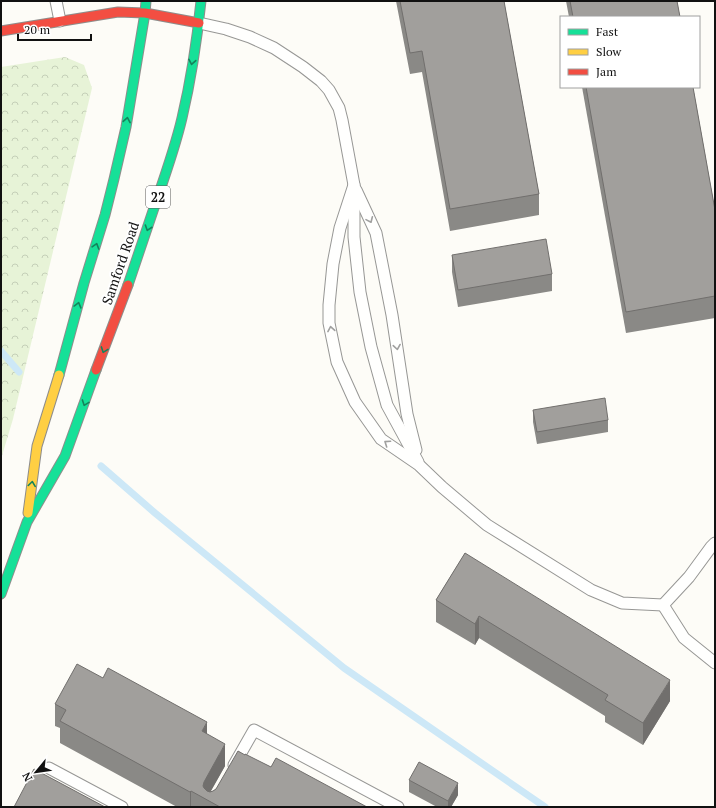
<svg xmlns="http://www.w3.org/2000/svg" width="716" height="808" font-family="'PT Serif',serif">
	<defs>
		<pattern id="park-crowns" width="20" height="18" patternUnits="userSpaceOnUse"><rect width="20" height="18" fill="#e7f3d7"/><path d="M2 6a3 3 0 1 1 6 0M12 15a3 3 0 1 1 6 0" fill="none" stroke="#c5cfb8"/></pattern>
	</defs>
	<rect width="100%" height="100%" fill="#fdfcf7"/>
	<!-- park -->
	<polygon fill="url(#park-crowns)" points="65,57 84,65 92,88 13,419 1,459 1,67"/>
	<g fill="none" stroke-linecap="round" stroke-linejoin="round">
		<!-- stream -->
		<g stroke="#cde8f7" stroke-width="7">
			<polyline points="1,351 19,372"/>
			<polyline points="101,466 155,513 344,668 545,807"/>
		</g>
		<!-- lane casing -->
		<g stroke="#979795" stroke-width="13">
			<g id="lane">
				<polyline points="56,1 60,21"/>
				<polyline points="199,23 226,29 250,37 274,48 303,67 321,81 329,90 339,108 342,120 354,185 354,237 360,292 371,347 387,405 418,462"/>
				<polyline points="354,185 340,228 333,264 329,305 329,323 337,362 355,402 381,439 419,465 442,487 487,525 591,590 622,603 663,605"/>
				<polyline points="356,190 376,233 392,315 407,414 416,450"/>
				<polyline points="715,543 711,547 689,577 663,605 684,638 715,663"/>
				<polyline points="234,765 254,730 398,807"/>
				<polyline points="49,768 122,807"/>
			</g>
		</g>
		<!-- fast casing -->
		<g stroke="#8e8d8b" stroke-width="11">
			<g id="fast">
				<path d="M 128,285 C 138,255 148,226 158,196 C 167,170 176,144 182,118 C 191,80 197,40 201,1"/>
				<polyline points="59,375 84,283 105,215 114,179 126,127 145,13 146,1"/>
				<polyline points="1,594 27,522 65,456 96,370"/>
			</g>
		</g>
		<!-- slow casing -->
		<g stroke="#8e8d8b" stroke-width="11">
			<polyline id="slow" points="28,513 37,446 59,375"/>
		</g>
		<!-- jam casing -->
		<g stroke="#8e8d8b" stroke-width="11">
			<g id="jam">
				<polyline points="1,31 118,12 145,13 199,23"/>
				<polyline points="96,370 128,285"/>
			</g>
		</g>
		<!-- lane -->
		<use href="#lane" stroke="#fffffe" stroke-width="11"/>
		<!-- fast -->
		<use href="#fast" stroke="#16e098" stroke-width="9"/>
		<!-- slow -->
		<use href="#slow" stroke="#ffcf43" stroke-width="9"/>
		<!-- jam -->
		<use href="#jam" stroke="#f24e42" stroke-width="9"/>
	</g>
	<!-- wall -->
	<g fill="#8a8986">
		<polygon points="396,1 504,1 539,194 539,215 450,231 422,72 410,74"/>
		<polygon points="566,1 677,1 680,17 569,17"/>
		<polygon points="582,87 693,87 715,210 715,318 626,333"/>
		<polygon points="452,255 552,274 552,291 458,307 452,272"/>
		<polygon points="533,410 608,420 608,432 537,444 533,422"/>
		<polygon points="465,553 670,701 643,745 605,722 605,716 479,638 475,645 436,622 436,600"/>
		<polygon points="55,704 207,734 225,766 210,792 213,791 216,789 245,755 271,767 367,807 177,807 60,743 60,728 55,726"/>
		<polygon points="409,780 458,795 451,807 437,807 409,792"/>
	</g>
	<!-- shaded-wall -->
	<g fill="#716f6d">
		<polygon points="479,616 479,638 475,645 475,624"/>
		<polygon points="670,680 670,701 643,745 643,723"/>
		<polygon points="207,722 207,744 202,731"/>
		<polygon points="225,744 225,766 206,800 203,786 204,782"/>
		<polygon points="458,783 458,795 451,807 448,807 448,801"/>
		<polygon points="191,791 191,807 190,807 190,792"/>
	</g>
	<!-- building -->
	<g fill="#a19f9c" stroke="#716f6d">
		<polygon points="400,1 504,1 539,194 450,209 422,51 410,53"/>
		<polygon points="570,1 677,1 680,17 573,17"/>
		<polygon points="586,87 693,87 715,210 715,296 626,312"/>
		<polygon points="546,239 552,274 458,290 452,255"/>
		<polygon points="605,398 608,420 537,432 533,410"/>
		<polygon points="465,553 670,680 643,723 605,700 608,695 479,616 475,624 436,600"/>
		<polygon points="77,664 103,678 108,668 207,722 202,731 225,744 204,782 203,786 204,788 207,791 210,792 213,791 216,789 238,751 245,755 245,754 271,767 276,758 367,807 220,807 191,791 190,792 60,721 66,710 55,704"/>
		<polygon points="419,762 458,783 448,801 409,780"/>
		<polygon points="34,769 105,807 14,807"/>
	</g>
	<!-- one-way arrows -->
	<defs><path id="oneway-chevron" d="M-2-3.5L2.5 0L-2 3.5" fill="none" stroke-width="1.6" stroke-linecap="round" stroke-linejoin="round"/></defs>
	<g stroke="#14835b">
		<use href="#oneway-chevron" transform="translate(192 62) rotate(100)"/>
		<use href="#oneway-chevron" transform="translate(127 120) rotate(-80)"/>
		<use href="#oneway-chevron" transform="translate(148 228) rotate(109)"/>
		<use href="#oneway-chevron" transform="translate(96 246) rotate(-73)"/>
		<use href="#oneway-chevron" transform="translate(78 305) rotate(-75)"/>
		<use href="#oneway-chevron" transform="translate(104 350) rotate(110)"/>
		<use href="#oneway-chevron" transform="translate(85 403) rotate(110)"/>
		<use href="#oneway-chevron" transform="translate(32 484) rotate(-82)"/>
	</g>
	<g stroke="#a0a09f">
		<use href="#oneway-chevron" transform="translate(370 220) rotate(66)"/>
		<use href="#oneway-chevron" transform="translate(331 329) rotate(-100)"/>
		<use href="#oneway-chevron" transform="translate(397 347) rotate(81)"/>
		<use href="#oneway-chevron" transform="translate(387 443) rotate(-146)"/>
	</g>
	<g text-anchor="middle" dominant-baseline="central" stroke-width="4" stroke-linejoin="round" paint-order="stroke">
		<!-- shield labels -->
		<rect fill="#fff" stroke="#585858" stroke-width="1" x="146" y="186" width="24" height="22" rx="3"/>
		<g font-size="13" font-weight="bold" fill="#111">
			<text x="158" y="197">22</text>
		</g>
		<!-- street labels -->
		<g font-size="14" fill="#111" stroke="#fff">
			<text transform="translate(120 263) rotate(-71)">Samford Road</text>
		</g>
	</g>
	<!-- border -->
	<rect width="716" height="808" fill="none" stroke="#111111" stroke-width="4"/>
	<!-- legend -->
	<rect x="560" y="16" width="140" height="72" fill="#ffffff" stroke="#a0a0a0"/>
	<rect x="568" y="29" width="20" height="6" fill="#16e098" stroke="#a0a0a0"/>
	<text x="596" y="36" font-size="12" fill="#111111">Fast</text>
	<rect x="568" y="49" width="20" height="6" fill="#ffcf43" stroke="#a0a0a0"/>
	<text x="596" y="56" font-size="12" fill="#111111">Slow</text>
	<rect x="568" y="69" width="20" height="6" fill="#f24e42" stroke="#a0a0a0"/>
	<text x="596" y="76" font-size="12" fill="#111111">Jam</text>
	<!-- north arrow -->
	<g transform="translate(36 772) rotate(241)" stroke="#ffffff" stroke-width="3" paint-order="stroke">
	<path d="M0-3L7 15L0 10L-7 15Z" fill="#111111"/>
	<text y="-6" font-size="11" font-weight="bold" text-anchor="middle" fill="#111111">N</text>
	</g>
	<!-- scale -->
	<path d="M18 34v6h73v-6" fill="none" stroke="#111111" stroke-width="2"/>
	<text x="24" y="34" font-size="12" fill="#111111" stroke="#ffffff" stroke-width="3" paint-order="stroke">20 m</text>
</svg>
